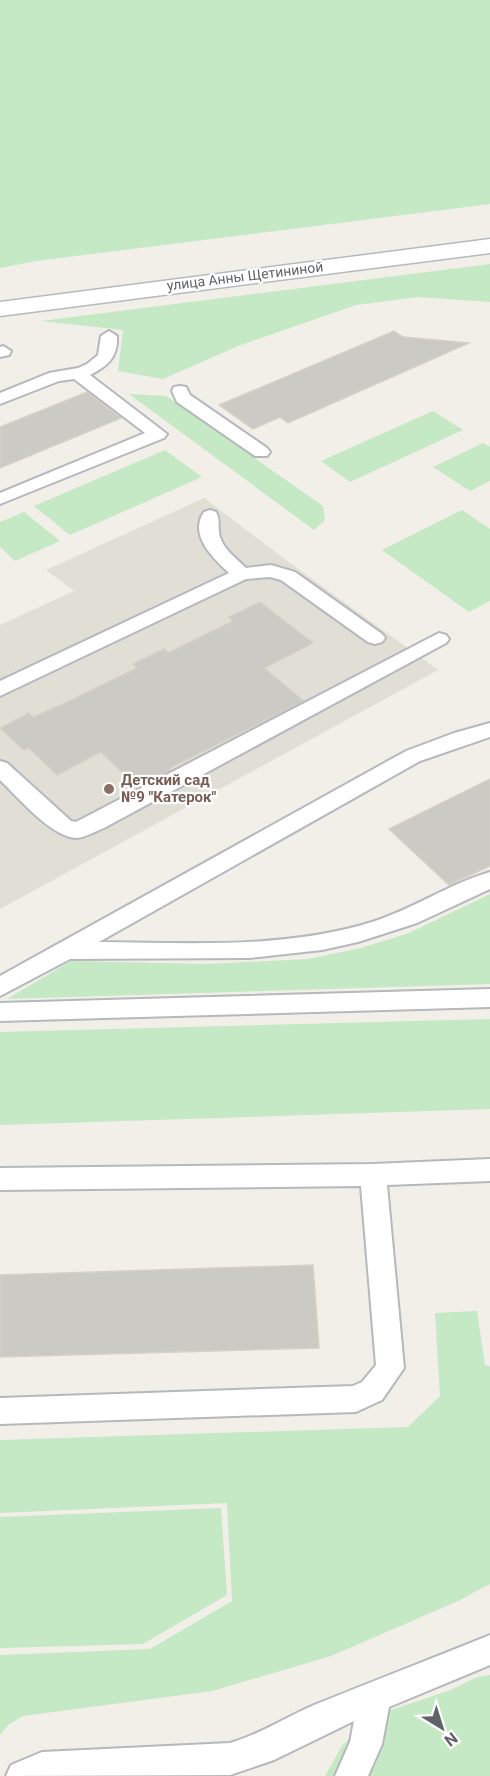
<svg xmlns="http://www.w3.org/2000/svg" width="490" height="1776" font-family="Roboto,sans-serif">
	<rect width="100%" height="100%" fill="#f1efe8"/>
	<!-- education -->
	<polygon fill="#e1ded6" points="204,498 290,563 438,670 0,909 0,625 74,591 46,570"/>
	<!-- green -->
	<g fill="#c5e8c5">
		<polygon points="0,0 490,0 490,204 36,261 0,268"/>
		<polygon points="490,264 490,302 418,297 356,305 238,346 163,379 118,371 123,330 41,321"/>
		<polygon points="129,394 166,396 323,506 325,520 314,530"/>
		<polygon points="433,411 463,430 350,482 321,461"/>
		<polygon points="483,443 490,447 490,481 470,491 433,467"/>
		<polygon points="165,450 202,477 70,535 34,506"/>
		<polygon points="462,510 490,529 490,601 469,612 382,550"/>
		<polygon points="24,512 60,541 15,561 0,547 0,522"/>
		<polygon points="490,894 490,984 7,999 71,961 207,964 308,959 361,948 409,933"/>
		<polygon points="490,1019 490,1109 0,1125 0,1032"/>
		<polygon points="477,1311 485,1365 490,1366 490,1584 458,1601 331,1656 212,1691 23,1716 8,1725 0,1735 0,1655 150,1649 232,1601 227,1503 0,1513 0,1440 408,1427 440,1396 435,1313"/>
		<polygon points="221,1508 227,1595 143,1644 0,1648 0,1517"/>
		<polygon points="490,1675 490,1776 325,1776 342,1746 370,1717 451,1690 477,1677"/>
	</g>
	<!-- building -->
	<g fill="#cccac5" stroke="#d6d1c6" stroke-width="1.5">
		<polygon points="394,331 403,337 469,343 288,423 280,417 253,429 219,405"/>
		<polygon points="87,392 121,418 0,468 0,427"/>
		<polygon points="260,602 313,643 264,668 304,701 170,768 171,770 138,787 101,752 57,775 29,748 24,750 0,728 29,713 33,717 63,704 137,668 133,664 164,649 168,653 233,621 229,617"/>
		<polygon points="490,779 490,866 449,885 389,829"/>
		<polygon points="313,1265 319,1348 0,1357 0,1275"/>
	</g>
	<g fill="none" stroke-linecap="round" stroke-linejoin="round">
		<!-- service casing -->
		<g stroke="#b5b8bc" stroke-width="4">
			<g id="service">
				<path d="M 109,331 L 117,336 C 118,357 108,366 90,375 L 167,434 L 164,438 L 0,504 L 0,493 L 145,433 L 74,379 L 59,381 L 0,404 L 0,393 L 49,373 L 78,368 L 87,364 L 98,355 L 101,336 Z"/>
				<polygon points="3,346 11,351 9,355 0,357 0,347"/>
				<polygon points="180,386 186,387 190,395 267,448 270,452 267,456 255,456 177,402 172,391 174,387"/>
				<path d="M 210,510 L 216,512 C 220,519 218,524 219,532 C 221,548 235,557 246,568 L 271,565 L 295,572 L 382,634 L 385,638 L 382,642 L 375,644 L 368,642 L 281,580 L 270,577 L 246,579 L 0,696 L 0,681 L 229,573 C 214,559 188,535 204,512 Z"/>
				<path d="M 439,633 L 446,635 L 449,639 L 446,643 L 104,828 C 96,831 86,837 77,838 C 52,838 18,797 0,780 L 0,761 L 7,763 L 71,821 L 76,822 Z"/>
				<path d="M 490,723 L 490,737 L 420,761 L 99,942 C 190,943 285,949 372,922 C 413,909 449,884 490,872 L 490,889 L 417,923 L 358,942 L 322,950 L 249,958 L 70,959 L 0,996 L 0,976 L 406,751 L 454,733 Z"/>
				<polygon points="490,989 490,1007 0,1021 0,1003"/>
				<polygon points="490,1159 490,1181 387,1185 404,1368 382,1400 356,1412 0,1424 0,1398 353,1386 362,1382 376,1365 361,1186 0,1190 0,1168 373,1164"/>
				<path d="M 490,1635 L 490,1665 L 389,1707 L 382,1744 L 368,1776 L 335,1776 L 350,1742 L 354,1721 L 274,1760 L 230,1775 L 6,1776 L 11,1765 L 42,1752 L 230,1743 C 263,1733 284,1718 314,1705 C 373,1681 431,1659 490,1635 Z"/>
			</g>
		</g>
		<!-- secondary casing -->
		<g stroke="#b6babf" stroke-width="3">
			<polygon id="secondary" points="490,239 490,253 0,316 0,302"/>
		</g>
		<!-- service -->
		<use href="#service" fill="#fff" fill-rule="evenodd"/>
		<!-- secondary -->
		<use href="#secondary" fill="#fff" fill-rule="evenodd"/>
	</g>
	<!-- markers -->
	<circle fill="#8d6e63" stroke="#fff" stroke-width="2" cx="109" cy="789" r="6"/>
	<g text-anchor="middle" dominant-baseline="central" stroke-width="4.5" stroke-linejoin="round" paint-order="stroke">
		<!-- far-street labels -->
		<g font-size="14" fill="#5f6368" stroke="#fff">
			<text transform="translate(245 276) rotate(-7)">улица Анны Щетининой</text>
		</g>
		<!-- education labels -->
		<g font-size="15" font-weight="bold" fill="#785e54" stroke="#fff" text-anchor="start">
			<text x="121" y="780">Детский сад<tspan x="121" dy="17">№9 "Катерок"</tspan></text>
		</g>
	</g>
	<!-- north arrow -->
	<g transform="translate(442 1728) rotate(142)" stroke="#ffffff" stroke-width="4.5" paint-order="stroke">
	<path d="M0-4.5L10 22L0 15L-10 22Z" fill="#5f6368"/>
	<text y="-9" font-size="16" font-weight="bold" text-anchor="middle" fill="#5f6368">N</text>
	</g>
</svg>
